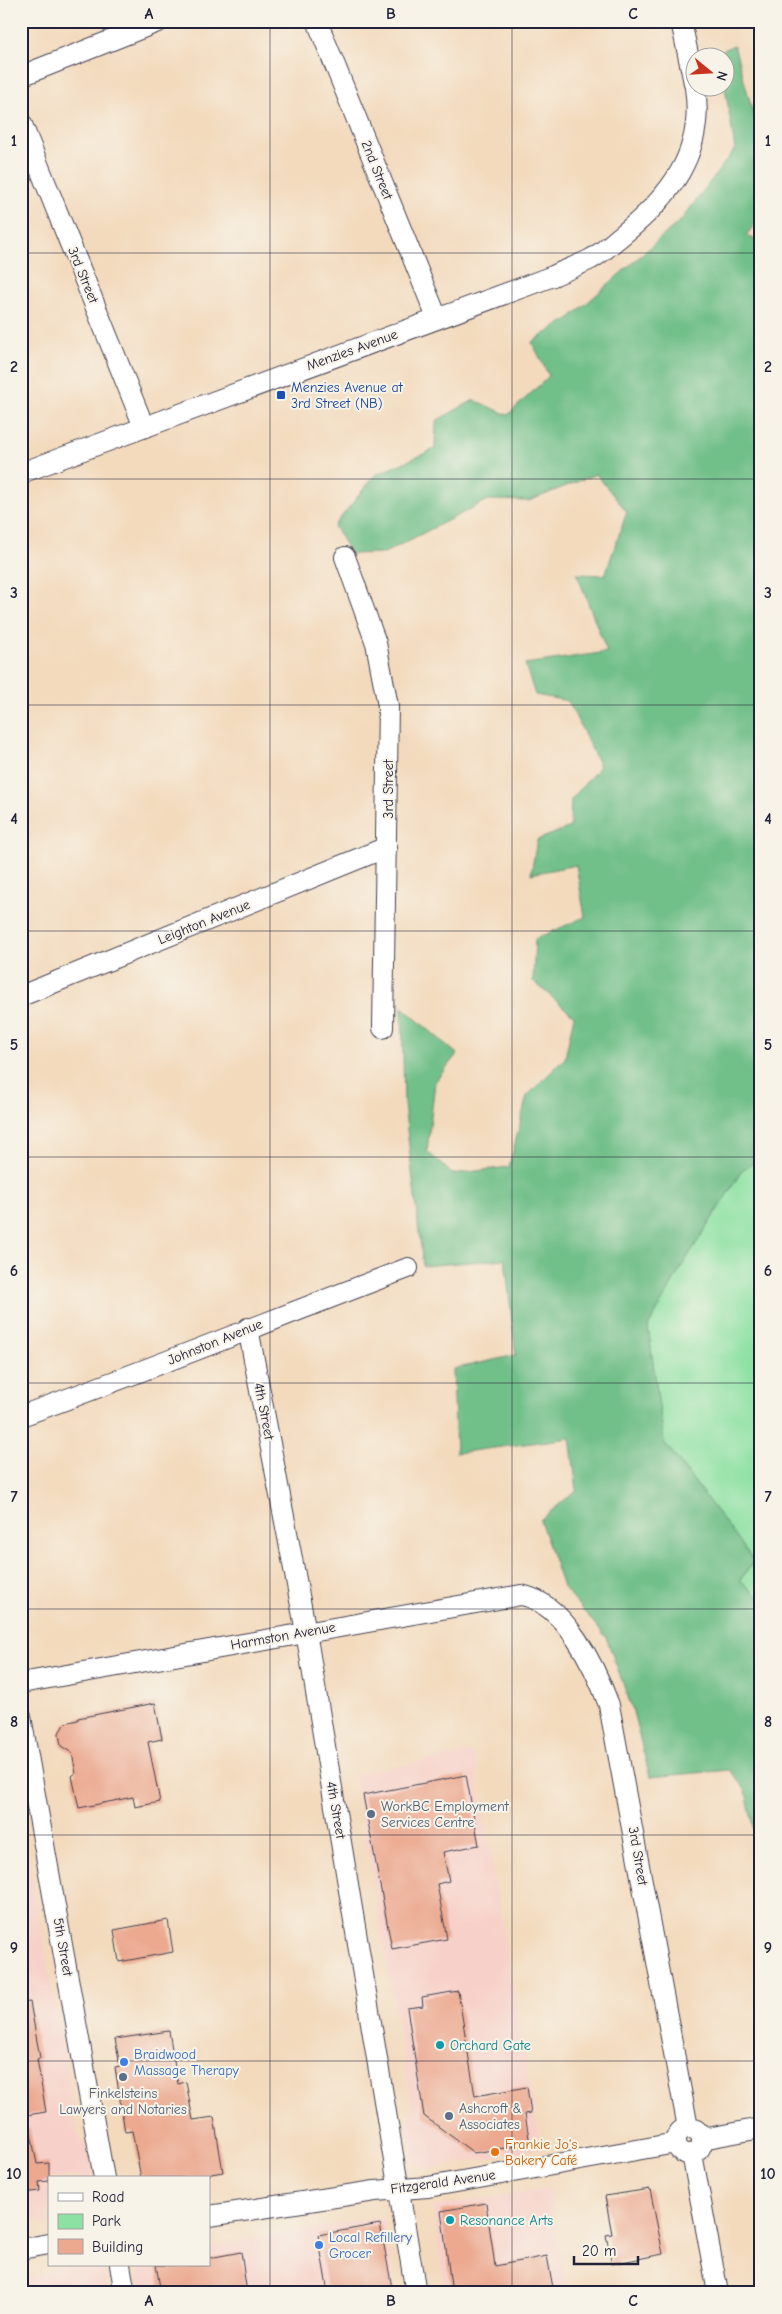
<svg xmlns="http://www.w3.org/2000/svg" width="782" height="2314" font-family="'Comic Neue',sans-serif">
	<rect width="100%" height="100%" fill="#f7f3e8"/>
	<filter id="ink" filterUnits="userSpaceOnUse"><feTurbulence type="fractalNoise" baseFrequency=".02" numOctaves="2"/><feDisplacementMap in="SourceGraphic" scale="10" xChannelSelector="R" yChannelSelector="G"/><feConvolveMatrix kernelMatrix="1 2 1 2 8 2 1 2 1" color-interpolation-filters="sRGB"/></filter>
	<filter id="wash" filterUnits="userSpaceOnUse"><feTurbulence type="fractalNoise" baseFrequency=".0096" numOctaves="4" result="noise"/><feDisplacementMap in="SourceGraphic" scale="20" xChannelSelector="R" yChannelSelector="G"/><feGaussianBlur stdDeviation="1.12" result="paint"/><feColorMatrix in="noise" values="0 0 0 0 0 0 0 0 0 0 0 0 0 0 0 0 0 1.4 0 .05"/><feComposite in="paint" operator="in"/></filter>
	<g filter="url(#wash)">
		<rect width="100%" height="100%" fill="#f3dabd"/>
		<!-- built -->
		<g fill="#f7d1c9">
			<polygon points="473,1752 541,2149 427,2169 415,2162 410,2151 406,2128 413,2110 354,1774"/>
			<polygon points="21,1816 78,2133 90,2154 93,2177 49,2178 49,2226 36,2219 21,2222"/>
			<polygon points="548,2188 568,2293 446,2293 432,2207"/>
			<polygon points="378,2217 384,2221 397,2293 141,2293 136,2265 209,2265 209,2247"/>
			<polygon points="53,2265 99,2265 105,2273 109,2293 21,2293 21,2278 42,2274 49,2271"/>
		</g>
		<!-- green -->
		<polygon fill="#8ce1a3" stroke="#57826f" points="761,1159 761,1599 740,1580 754,1561 664,1442 648,1327 682,1266 743,1168"/>
		<!-- forest -->
		<polygon fill="#71bf89" stroke="#4a7062" points="734,45 761,140 761,215 746,236 761,242 761,1159 743,1169 682,1266 648,1327 664,1442 754,1561 740,1580 761,1599 761,1852 758,1852 746,1791 730,1770 650,1777 632,1708 606,1637 563,1587 540,1520 577,1490 570,1438 456,1453 453,1369 516,1355 505,1259 423,1266 404,1104 402,1007 457,1054 435,1082 427,1151 452,1174 509,1167 527,1096 565,1058 574,1016 533,981 535,939 585,917 576,865 531,874 537,840 570,827 571,800 600,766 568,701 535,695 525,664 607,652 577,574 605,575 627,512 596,474 529,501 488,500 384,553 351,554 334,526 375,475 435,449 436,421 474,400 508,415 549,376 532,342 570,318 682,219 735,149 725,87 724,58 719,57 718,53"/>
		<g id="blocks">
			<!-- building -->
			<g fill="#eca990">
				<polygon points="155,1703 162,1739 148,1742 160,1802 135,1807 133,1797 79,1808 72,1776 76,1773 72,1753 61,1746 59,1733 65,1723 78,1720 78,1718"/>
				<polygon points="466,1775 479,1845 443,1852 449,1881 437,1884 447,1939 392,1949 363,1795"/>
				<polygon points="168,1920 173,1952 119,1962 114,1930"/>
				<polygon points="458,1991 475,2096 527,2087 531,2113 525,2114 530,2144 474,2153 424,2116 407,2008 423,2006 422,1997"/>
				<polygon points="30,2002 40,2058 37,2059 46,2112 21,2116 21,2003"/>
				<polygon points="169,2031 178,2084 186,2082 193,2120 214,2117 223,2172 188,2178 141,2178 132,2131 125,2132 115,2067 120,2066 115,2039"/>
				<polygon points="21,2129 30,2129 37,2164 49,2163 49,2181 39,2182 40,2191 21,2193"/>
				<polygon points="650,2189 663,2254 612,2264 606,2235 612,2234 605,2196"/>
				<polygon points="486,2203 495,2266 547,2256 554,2293 452,2293 441,2211"/>
				<polygon points="380,2224 393,2293 328,2293 318,2235"/>
				<polygon points="241,2252 247,2293 161,2293 156,2265 209,2265 209,2258"/>
			</g>
		</g>
	</g>
	<g filter="url(#ink)">
		<use href="#blocks" fill-opacity="0" stroke="#413e4e" stroke-width="1"/>
		<g fill="none" stroke-linecap="round" stroke-linejoin="round">
			<!-- minor casing -->
			<g stroke="#413e4e" stroke-width="22">
				<g id="minor">
					<polyline points="317,21 437,318"/>
					<polyline points="681,21 694,83"/>
					<polyline points="21,76 160,21"/>
					<polyline points="21,122 144,427"/>
					<path d="M 21,473 L 553,276 C 566,270 579,265 591,259 C 602,253 612,243 621,236 C 670,197 705,153 695,88"/>
					<polyline points="345,557 376,643 388,706 383,1028"/>
					<polyline points="21,996 387,847"/>
					<polyline points="248,1328 306,1632 416,2293"/>
					<path d="M 21,1416 C 151,1369 279,1317 408,1268"/>
					<path d="M 21,1683 L 521,1595 C 565,1603 595,1667 609,1705 L 688,2128"/>
					<polyline points="21,1717 104,2178"/>
					<circle cx="689" cy="2141" r="13"/>
					<polyline points="702,2139 761,2128"/>
					<polyline points="692,2154 718,2293"/>
					<polyline points="209,2216 375,2191 428,2187 676,2143"/>
					<polyline points="21,2249 49,2244"/>
					<polyline points="120,2265 125,2293"/>
				</g>
			</g>
			<!-- minor -->
			<use href="#minor" stroke="#fff" stroke-width="20"/>
		</g>
	</g>
	<!-- grid -->
	<path fill="none" stroke="#22223b" stroke-width="1" stroke-opacity="0.55" d="M 270,21 L 270,2293M 512,21 L 512,2293M 21,253 L 761,253M 21,479 L 761,479M 21,705 L 761,705M 21,931 L 761,931M 21,1157 L 761,1157M 21,1383 L 761,1383M 21,1609 L 761,1609M 21,1835 L 761,1835M 21,2061 L 761,2061"/>
	<!-- markers -->
	<rect fill="#1a4fb4" stroke="#f7f3e8" stroke-width="2" x="276" y="390" width="10" height="10" rx="2.5"/>
	<g fill="#5c6f8a" stroke="#f7f3e8" stroke-width="2">
		<circle cx="371" cy="1814" r="5"/>
		<circle cx="123" cy="2077" r="5"/>
		<circle cx="449" cy="2116" r="5"/>
	</g>
	<g fill="#0f9aa8" stroke="#f7f3e8" stroke-width="2">
		<circle cx="440" cy="2045" r="5"/>
		<circle cx="450" cy="2220" r="5"/>
	</g>
	<g fill="#3f7fe0" stroke="#f7f3e8" stroke-width="2">
		<circle cx="124" cy="2062" r="5"/>
		<circle cx="319" cy="2245" r="5"/>
	</g>
	<circle fill="#e8710a" stroke="#f7f3e8" stroke-width="2" cx="495" cy="2152" r="5"/>
	<g text-anchor="middle" dominant-baseline="central" stroke-width="4" stroke-linejoin="round" paint-order="stroke">
		<!-- street labels -->
		<g font-size="14" fill="#22223b" stroke="#f7f3e8">
			<text transform="translate(377 170) rotate(68)">2nd Street</text>
			<text transform="translate(83 275) rotate(68)">3rd Street</text>
			<text transform="translate(352 350) rotate(-20)">Menzies Avenue</text>
			<text transform="translate(388 789) rotate(-90)">3rd Street</text>
			<text transform="translate(204 922) rotate(-22)">Leighton Avenue</text>
			<text transform="translate(215 1342) rotate(-22)">Johnston Avenue</text>
			<text transform="translate(264 1411) rotate(79)">4th Street</text>
			<text transform="translate(283 1636) rotate(-10)">Harmston Avenue</text>
			<text transform="translate(336 1810) rotate(80)">4th Street</text>
			<text transform="translate(638 1856) rotate(80)">3rd Street</text>
			<text transform="translate(63 1947) rotate(80)">5th Street</text>
			<text transform="translate(443 2182) rotate(-8)">Fitzgerald Avenue</text>
		</g>
		<!-- transit labels -->
		<g font-size="14" fill="#164399" stroke="#f7f3e8" text-anchor="start">
			<text x="291" y="387">Menzies Avenue at<tspan x="291" dy="16">3rd Street (NB)</tspan></text>
		</g>
		<!-- service labels -->
		<g font-size="14" fill="#4e5e75" stroke="#f7f3e8" text-anchor="start">
			<text x="381" y="1806">WorkBC Employment<tspan x="381" dy="16">Services Centre</tspan></text>
			<text x="123" y="2093" text-anchor="middle">Finkelsteins<tspan x="123" dy="16">Lawyers and Notaries</tspan></text>
			<text x="459" y="2108">Ashcroft &amp;<tspan x="459" dy="16">Associates</tspan></text>
		</g>
		<!-- culture labels -->
		<g font-size="14" fill="#0d838f" stroke="#f7f3e8" text-anchor="start">
			<text x="450" y="2045">Orchard Gate</text>
			<text x="460" y="2220">Resonance Arts</text>
		</g>
		<!-- shop labels -->
		<g font-size="14" fill="#366cbe" stroke="#f7f3e8" text-anchor="start">
			<text x="134" y="2054">Braidwood<tspan x="134" dy="16">Massage Therapy</tspan></text>
			<text x="329" y="2237">Local Refillery<tspan x="329" dy="16">Grocer</tspan></text>
		</g>
		<!-- food labels -->
		<g font-size="14" fill="#c56008" stroke="#f7f3e8" text-anchor="start">
			<text x="505" y="2144">Frankie Jo's<tspan x="505" dy="16">Bakery Café</tspan></text>
		</g>
	</g>
	<!-- margin -->
	<rect width="782" height="2314" fill="none" stroke="#f7f3e8" stroke-width="55"/>
	<!-- legend -->
	<rect x="48" y="2176" width="162" height="90" fill="#f7f3e8" stroke="#a29fa3"/>
	<rect x="58" y="2193" width="25" height="8" fill="#ffffff" stroke="#a29fa3"/>
	<text x="92" y="2202" font-size="15" fill="#22223b">Road</text>
	<rect x="58" y="2214" width="25" height="15" fill="#8ce1a3" stroke="#a29fa3"/>
	<text x="92" y="2226" font-size="15" fill="#22223b">Park</text>
	<rect x="58" y="2239" width="25" height="15" fill="#eca990" stroke="#a29fa3"/>
	<text x="92" y="2252" font-size="15" fill="#22223b">Building</text>
	<!-- north arrow -->
	<g transform="translate(710 72) rotate(108)"><circle r="24" fill="#f7f3e8" stroke="#a29fa3"/>
	<path d="M0-4L9 19L0 12L-9 19Z" fill="#c8321e"/>
	<text y="-8" font-size="14" font-weight="bold" text-anchor="middle" fill="#22223b">N</text>
	</g>
	<!-- scale -->
	<path d="M574 2256v8h64v-8" fill="none" stroke="#22223b" stroke-width="2.5"/>
	<text x="582" y="2256" font-size="15" fill="#22223b" stroke="#f7f3e8" stroke-width="4" paint-order="stroke">20 m</text>
	<rect x="28" y="28" width="726" height="2258" fill="none" stroke="#22223b" stroke-width="2"/>
	<g font-size="16" text-anchor="middle" font-weight="bold" fill="#22223b">
		<text x="149" y="19">A</text>
		<text x="391" y="19">B</text>
		<text x="633" y="19">C</text>
		<text x="14" y="146">1</text>
		<text x="768" y="146">1</text>
		<text x="14" y="372">2</text>
		<text x="768" y="372">2</text>
		<text x="14" y="598">3</text>
		<text x="768" y="598">3</text>
		<text x="14" y="824">4</text>
		<text x="768" y="824">4</text>
		<text x="14" y="1050">5</text>
		<text x="768" y="1050">5</text>
		<text x="14" y="1276">6</text>
		<text x="768" y="1276">6</text>
		<text x="14" y="1502">7</text>
		<text x="768" y="1502">7</text>
		<text x="14" y="1727">8</text>
		<text x="768" y="1727">8</text>
		<text x="14" y="1953">9</text>
		<text x="768" y="1953">9</text>
		<text x="14" y="2179">10</text>
		<text x="768" y="2179">10</text>
		<text x="149" y="2306">A</text>
		<text x="391" y="2306">B</text>
		<text x="633" y="2306">C</text>
	</g>
</svg>
